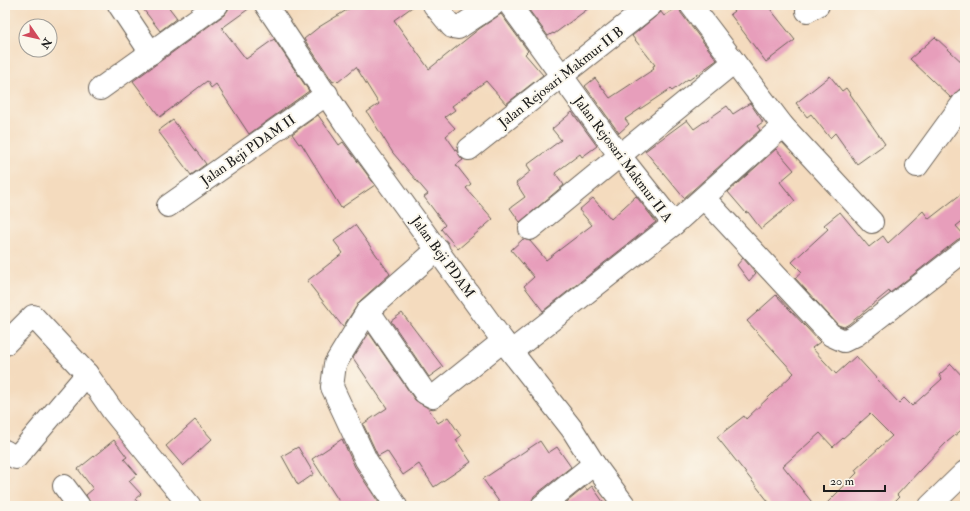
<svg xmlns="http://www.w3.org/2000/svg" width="970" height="511" font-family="'IM FELL Double Pica',serif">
	<rect width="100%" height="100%" fill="#fbf7ec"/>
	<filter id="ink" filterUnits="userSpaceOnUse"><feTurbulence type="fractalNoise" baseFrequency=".025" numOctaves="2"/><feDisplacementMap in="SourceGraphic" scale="8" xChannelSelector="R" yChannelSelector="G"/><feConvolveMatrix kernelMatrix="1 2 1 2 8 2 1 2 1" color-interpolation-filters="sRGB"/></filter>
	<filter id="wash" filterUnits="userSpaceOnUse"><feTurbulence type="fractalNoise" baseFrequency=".012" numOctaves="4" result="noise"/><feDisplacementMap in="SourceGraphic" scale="16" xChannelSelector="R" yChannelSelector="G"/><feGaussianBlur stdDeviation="0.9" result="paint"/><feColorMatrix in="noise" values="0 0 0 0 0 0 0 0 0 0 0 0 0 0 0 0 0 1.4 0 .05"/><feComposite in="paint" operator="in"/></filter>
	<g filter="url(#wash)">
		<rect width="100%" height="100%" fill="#f4dbbe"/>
		<g id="blocks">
			<!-- building -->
			<g fill="#e79ebb">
				<polygon points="140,5 167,5 177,18 160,31"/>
				<polygon points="229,5 254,5 222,28 246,59 274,39 309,91 249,134 216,84 211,88 207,81 160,117 133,81 224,15 228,10"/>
				<polygon points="355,5 415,5 394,20 429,69 479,29 501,14 528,51 525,54 543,75 506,104 486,81 452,106 455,110 445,117 455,128 446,136 463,160 456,165 471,184 466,188 493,219 458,249 441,229 445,225 424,197 428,194 393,153 367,112 379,104 356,67 338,82 336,80 333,82 304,39 319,27"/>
				<polygon points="536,5 593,5 554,34 553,33 548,36 529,10"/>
				<polygon points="743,5 767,5 795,40 766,62 730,14"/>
				<polygon points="679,6 681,13 717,60 689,80 688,79 672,91 670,89 625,119 629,124 619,133 585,86 595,78 610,98 654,69 653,66 655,65 632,36 661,12 664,16"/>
				<polygon points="935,37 965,65 965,85 951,98 910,59"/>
				<polygon points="830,76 842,91 846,88 885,144 857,164 835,133 830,138 811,114 807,117 796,103"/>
				<polygon points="750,103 763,122 757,126 760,130 684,198 645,151 687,120 694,129 727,106 733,114"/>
				<polygon points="572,112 597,146 582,157 580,154 555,173 564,185 520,222 510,208 525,197 516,183 531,171 527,165 561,140 552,129"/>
				<polygon points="318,115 339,145 343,142 375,185 341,208 301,143 299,144 292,134"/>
				<polygon points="173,120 206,164 191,175 158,131"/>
				<polygon points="776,149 794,170 780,182 795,201 761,229 748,212 746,213 728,192"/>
				<polygon points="965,191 965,219 956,226 965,236 957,240 890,293 889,291 849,324 844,327 838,325 795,278 802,272 792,262 828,229 824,225 840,212 869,247 883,236 888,243 923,211 929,219"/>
				<polygon points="636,196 656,222 543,311 524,286 534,277 511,250 523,239 530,241 546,260 592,225 579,210 593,198 611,219"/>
				<polygon points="355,225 390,274 360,301 343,327 307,281 343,253 334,241"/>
				<polygon points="743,258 756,273 749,281 737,265"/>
				<polygon points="776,295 820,342 812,348 836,374 856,356 899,403 904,398 912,406 942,379 939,375 951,364 965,379 965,427 947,442 920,470 897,495 899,497 890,506 824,506 857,473 855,470 892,436 870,414 833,447 820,433 783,466 815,506 772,506 717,437 744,416 746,419 794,373 747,321"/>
				<polygon points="402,313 443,367 429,377 391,321"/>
				<polygon points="369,333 415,400 428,408 438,423 448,417 461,436 456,440 471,462 434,487 419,464 403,475 387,451 378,456 363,424 387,408 353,358"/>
				<polygon points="195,420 212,439 183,466 166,446"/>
				<polygon points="342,439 355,467 381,506 342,506 312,459"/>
				<polygon points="114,440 127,457 124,459 137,474 129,481 141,494 135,499 141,506 91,506 86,495 93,489 78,469"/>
				<polygon points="540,441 548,453 557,447 571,467 534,496 530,506 502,506 483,479"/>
				<polygon points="298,447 314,474 298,485 282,456"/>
				<polygon points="592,486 606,506 562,506 585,487 587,490"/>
			</g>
		</g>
	</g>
	<g filter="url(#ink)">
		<use href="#blocks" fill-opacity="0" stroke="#685f55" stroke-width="1"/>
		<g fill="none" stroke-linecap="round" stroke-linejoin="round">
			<!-- minor casing -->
			<g stroke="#685f55" stroke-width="24">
				<g id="minor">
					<polyline points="119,5 151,53"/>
					<polyline points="266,5 345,123 503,341 572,429 594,464 625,506"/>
					<polyline points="434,5 452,27 458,28 493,5"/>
					<polyline points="510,5 620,156 674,224"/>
					<polyline points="691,5 783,126 872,222"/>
					<polyline points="807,11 818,5"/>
					<polyline points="100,89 217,5"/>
					<polyline points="469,149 651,5"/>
					<polyline points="917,166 965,100"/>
					<polyline points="704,198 831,335 844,341 856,335 965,250"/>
					<polyline points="168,206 327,94"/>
					<polyline points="530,229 734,62"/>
					<polyline points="368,310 425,393 433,397 503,341"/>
					<polyline points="5,344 33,316 87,374"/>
					<polyline points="512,351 674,224 783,126"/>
					<polyline points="5,451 16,458 87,374 112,410 190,506"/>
					<polyline points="64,486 79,506"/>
					<polyline points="396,506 366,460 332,387 335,364 368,310 438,249"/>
					<polyline points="542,506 594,464"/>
					<polyline points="930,506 965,472"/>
				</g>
			</g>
			<!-- minor -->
			<use href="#minor" stroke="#fff" stroke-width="22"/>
		</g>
	</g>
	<g text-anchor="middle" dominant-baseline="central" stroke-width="4" stroke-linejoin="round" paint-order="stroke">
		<!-- street labels -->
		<g font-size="14" fill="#1c1c1c" stroke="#fbf7ec">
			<text transform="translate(561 77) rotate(-38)">Jalan Rejosari Makmur II B</text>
			<text transform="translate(248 150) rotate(-35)">Jalan Beji PDAM II</text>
			<text transform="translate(623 159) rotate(53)">Jalan Rejosari Makmur II A</text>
			<text transform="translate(443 257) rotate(54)">Jalan Beji PDAM</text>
		</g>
	</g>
	<!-- margin -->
	<rect width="970" height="511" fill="none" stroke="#fbf7ec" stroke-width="20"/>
	<!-- north arrow -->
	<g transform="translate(38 38) rotate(124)"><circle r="19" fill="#fbf7ec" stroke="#a29f99"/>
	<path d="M0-3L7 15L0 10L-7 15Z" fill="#d1495b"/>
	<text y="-6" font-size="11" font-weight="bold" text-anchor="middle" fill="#1c1c1c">N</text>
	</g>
	<!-- scale -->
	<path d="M824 485v6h61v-6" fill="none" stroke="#1c1c1c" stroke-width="2"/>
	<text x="830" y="485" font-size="12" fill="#1c1c1c" stroke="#fbf7ec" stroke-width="3" paint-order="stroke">20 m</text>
</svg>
